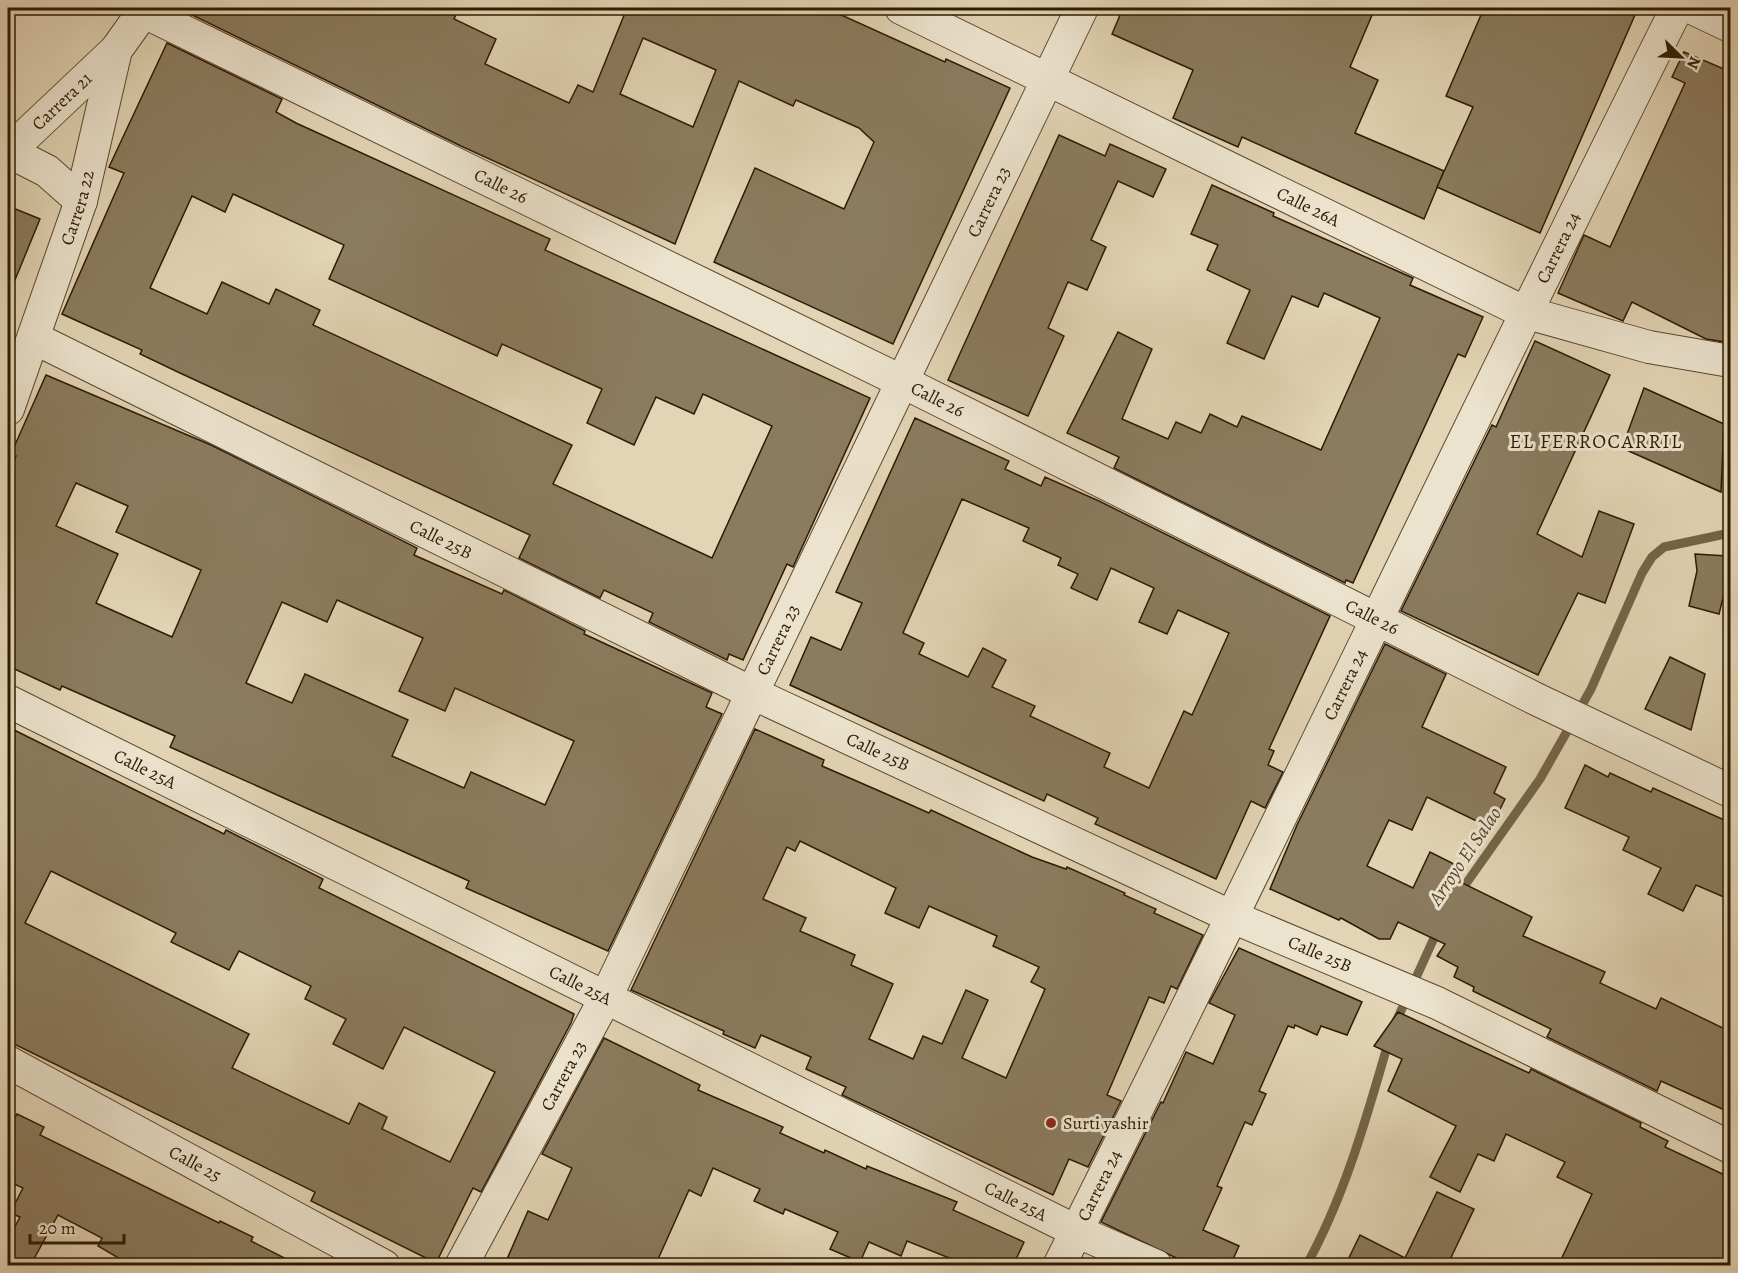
<svg xmlns="http://www.w3.org/2000/svg" width="1738" height="1273" font-family="Alegreya,serif">
	<rect width="100%" height="100%" fill="#e2d4b4"/>
	<filter id="stains"><feTurbulence type="fractalNoise" baseFrequency=".00333" numOctaves="4"/><feColorMatrix values="0 0 0 0 .2 0 0 0 0 .09 0 0 0 0 .02 0 0 0 .5 -.17"/></filter>
	<radialGradient id="worn" r=".72"><stop offset=".6" stop-color="#630" stop-opacity="0"/><stop offset="1" stop-color="#630" stop-opacity=".3"/></radialGradient>
	<g fill="none" stroke-linecap="round" stroke-linejoin="round">
		<!-- stream -->
		<g stroke="#746449" stroke-width="9">
			<polyline points="1458,895 1540,779 1591,689 1642,573 1652,557 1664,547 1730,533"/>
			<polyline points="1395,1024 1439,927"/>
			<path d="M 1306,1266 C 1345,1196 1367,1116 1389,1040"/>
		</g>
	</g>
	<!-- building -->
	<g fill="#8b7b5f" stroke="#2d1b03" stroke-width="1.5" fill-rule="evenodd">
		<path d="M 183,8 L 459,8 L 454,19 L 496,39 L 485,64 L 569,103 L 578,85 L 593,92 L 627,8 L 826,8 L 945,62 L 946,59 L 1010,88 L 893,344 L 714,262 L 755,168 L 844,209 L 874,142 L 859,128 L 796,100 L 793,106 L 739,81 L 675,244 L 461,146 L 182,10 ZM 643,38 L 716,70 L 693,127 L 620,94 Z"/>
		<polygon points="1123,8 1375,8 1350,67 1378,80 1355,133 1444,171 1424,219 1242,137 1238,147 1173,118 1193,70 1112,34"/>
		<polygon points="1484,8 1638,8 1540,233 1437,187 1473,107 1446,96"/>
		<path d="M 167,43 L 282,99 L 276,112 L 296,123 L 550,239 L 545,250 L 870,398 L 793,567 L 787,564 L 743,660 L 729,654 L 727,660 L 649,622 L 653,613 L 604,590 L 600,598 L 519,558 L 530,535 L 180,373 L 140,354 L 142,350 L 62,314 L 124,173 L 109,167 ZM 233,194 L 344,245 L 329,279 L 497,356 L 502,344 L 602,389 L 587,423 L 634,445 L 656,397 L 694,414 L 703,394 L 772,426 L 712,558 L 553,484 L 572,445 L 313,325 L 320,310 L 276,289 L 269,304 L 222,282 L 207,314 L 150,288 L 192,196 L 225,212 Z"/>
		<polygon points="1684,52 1731,72 1731,343 1706,339 1632,302 1623,321 1558,293 1584,235 1610,247 1685,83 1672,77"/>
		<polygon points="1059,135 1105,156 1110,144 1166,169 1153,197 1118,181 1091,240 1106,247 1087,290 1068,282 1048,328 1064,336 1028,416 948,380"/>
		<polygon points="1212,185 1274,213 1273,216 1413,278 1410,285 1483,317 1465,357 1458,354 1353,583 1346,580 1345,583 1114,468 1119,457 1067,433 1118,332 1152,349 1122,419 1168,439 1176,422 1201,433 1210,414 1237,427 1242,416 1321,450 1380,318 1324,293 1318,307 1292,296 1264,359 1227,343 1250,290 1207,270 1218,245 1191,234"/>
		<polygon points="8,206 40,219 8,297"/>
		<polygon points="1535,341 1610,375 1537,534 1582,557 1599,511 1634,524 1605,603 1578,593 1538,675 1401,611 1492,425 1496,427"/>
		<path d="M 46,375 L 211,445 L 417,548 L 414,555 L 502,594 L 504,590 L 585,631 L 584,634 L 712,693 L 706,707 L 722,714 L 608,951 L 466,888 L 469,881 L 170,747 L 175,736 L 62,686 L 60,690 L 8,666 L 8,475 L 16,456 L 11,454 ZM 76,483 L 128,506 L 116,532 L 201,570 L 172,637 L 96,603 L 118,554 L 56,526 ZM 337,600 L 423,638 L 399,691 L 445,711 L 455,688 L 574,741 L 545,805 L 471,772 L 464,788 L 392,756 L 408,720 L 305,674 L 292,703 L 246,683 L 282,602 L 327,622 Z"/>
		<polygon points="1644,388 1724,424 1721,492 1622,448"/>
		<path d="M 915,418 L 1009,461 L 1005,469 L 1041,486 L 1045,477 L 1099,501 L 1330,616 L 1269,749 L 1274,751 L 1268,765 L 1283,772 L 1265,808 L 1251,801 L 1216,879 L 1095,824 L 1098,818 L 1047,794 L 1044,801 L 790,685 L 811,637 L 841,650 L 862,603 L 836,592 ZM 962,499 L 1029,528 L 1023,541 L 1061,558 L 1058,565 L 1078,574 L 1071,588 L 1097,600 L 1111,568 L 1154,588 L 1139,622 L 1167,634 L 1178,610 L 1229,633 L 1192,715 L 1184,711 L 1149,788 L 1104,767 L 1110,753 L 1030,716 L 1035,706 L 992,687 L 1006,660 L 983,648 L 968,677 L 919,654 L 924,643 L 903,633 Z"/>
		<polygon points="1695,554 1727,556 1728,578 1719,614 1689,606 1697,571"/>
		<polygon points="1385,644 1446,674 1422,727 1506,767 1494,793 1505,799 1491,828 1427,797 1412,830 1389,820 1367,866 1413,888 1430,852 1460,867 1454,879 1532,917 1523,936 1605,972 1600,983 1656,1009 1661,998 1731,1032 1731,1113 1661,1081 1657,1091 1547,1037 1551,1029 1473,991 1474,987 1454,977 1458,967 1437,956 1445,944 1398,922 1390,939 1379,939 1341,918 1339,920 1270,889 1297,825"/>
		<polygon points="1670,657 1705,674 1691,730 1645,709"/>
		<path d="M 8,727 L 224,834 L 226,830 L 323,879 L 319,888 L 574,1014 L 571,1023 L 481,1192 L 473,1188 L 436,1263 L 311,1201 L 315,1192 L 8,1041 ZM 51,871 L 176,933 L 171,942 L 229,970 L 239,951 L 311,986 L 305,999 L 346,1019 L 333,1044 L 383,1069 L 404,1027 L 495,1072 L 450,1162 L 382,1129 L 387,1117 L 359,1103 L 349,1124 L 232,1068 L 249,1034 L 25,923 Z"/>
		<path d="M 755,729 L 824,760 L 822,766 L 884,793 L 929,813 L 931,810 L 1032,857 L 1066,869 L 1067,867 L 1125,893 L 1124,895 L 1156,909 L 1154,913 L 1203,935 L 1177,989 L 1171,986 L 1164,1003 L 1149,997 L 1107,1095 L 1121,1101 L 1088,1167 L 1069,1159 L 1053,1195 L 842,1095 L 846,1087 L 806,1069 L 811,1057 L 761,1035 L 755,1048 L 723,1034 L 724,1031 L 631,990 ZM 800,841 L 896,888 L 885,913 L 919,928 L 929,906 L 997,936 L 993,946 L 1039,967 L 1031,982 L 1045,989 L 1006,1078 L 962,1058 L 988,1000 L 966,990 L 942,1044 L 923,1036 L 913,1059 L 869,1039 L 893,984 L 851,965 L 855,955 L 800,931 L 806,918 L 763,899 L 787,847 L 795,851 Z"/>
		<polygon points="1585,765 1608,777 1610,773 1651,792 1653,788 1731,823 1731,900 1696,885 1683,911 1648,894 1661,868 1623,850 1629,837 1565,808"/>
		<polygon points="1239,948 1362,1002 1347,1035 1321,1026 1317,1035 1295,1025 1294,1028 1288,1026 1259,1091 1266,1094 1252,1125 1245,1122 1217,1186 1222,1188 1203,1230 1239,1246 1230,1266 1193,1266 1101,1222 1161,1102 1163,1103 1186,1052 1213,1064 1235,1015 1209,1003"/>
		<polygon points="1398,1012 1529,1073 1531,1069 1641,1123 1640,1127 1668,1141 1665,1147 1731,1178 1731,1266 1558,1266 1592,1194 1557,1177 1565,1162 1506,1134 1494,1161 1478,1154 1460,1192 1430,1177 1456,1126 1388,1091 1402,1059 1374,1046"/>
		<polygon points="604,1038 700,1085 698,1090 783,1127 780,1133 824,1153 825,1150 866,1169 867,1166 957,1202 953,1210 1024,1242 1013,1266 969,1266 907,1241 901,1256 869,1242 860,1262 830,1249 838,1232 785,1209 783,1214 754,1201 760,1189 713,1168 701,1196 689,1190 655,1266 504,1266 528,1211 548,1220 572,1168 542,1154"/>
		<polygon points="17,1114 44,1127 40,1135 219,1223 220,1221 253,1237 251,1241 300,1266 132,1266 98,1246 102,1238 58,1215 30,1266 18,1266 8,1260 8,1240 20,1217 10,1213 23,1188 8,1181 8,1132"/>
		<polygon points="1437,1192 1474,1209 1447,1266 1345,1266 1360,1235 1405,1258"/>
	</g>
	<g fill="none" stroke-linecap="round" stroke-linejoin="round">
		<!-- minor casing -->
		<g stroke="#5a492f" stroke-width="34">
			<g id="minor">
				<path id="s1" d="M 136,8 L 903,382 L 1538,700 L 1730,791"/>
				<path id="s2" d="M 901,8 L 1524,312 L 1649,347 L 1730,361"/>
				<polyline points="1692,8 1730,26"/>
				<polyline points="8,151 47,171 81,201"/>
				<path id="s3" d="M 8,152 L 116,50"/>
				<path id="s4" d="M 34,338 L 752,693 L 1230,916 L 1437,1003 L 1730,1147"/>
				<path id="s5" d="M 8,409 L 81,201 L 116,50 L 146,8"/>
				<path id="s6" d="M 8,701 L 1076,1231 L 1156,1266"/>
				<path id="s7" d="M 8,1062 L 384,1266"/>
				<path id="s8" d="M 461,1266 L 606,997 L 1082,8"/>
				<path id="s9" d="M 1059,1266 C 1269,848 1468,425 1677,8"/>
			</g>
		</g>
		<!-- minor -->
		<use href="#minor" stroke="#ece3ce" stroke-width="32"/>
	</g>
	<!-- markers -->
	<circle fill="#8f2418" stroke="#ece3ce" stroke-width="2" cx="1051" cy="1123" r="6"/>
	<g text-anchor="middle" dominant-baseline="central" stroke-width="6" stroke-linejoin="round" paint-order="stroke">
		<!-- street labels -->
		<g font-size="18" fill="#2d1b03" stroke="#ece3ce">
			<text stroke="none"><textPath href="#s3" startOffset="74">Carrera 21</textPath></text>
			<text stroke="none"><textPath href="#s1" startOffset="406">Calle 26</textPath></text>
			<text stroke="none"><textPath href="#s8" startOffset="1188">Carrera 23</textPath></text>
			<text stroke="none"><textPath href="#s2" startOffset="453">Calle 26A</textPath></text>
			<text stroke="none"><textPath href="#s5" startOffset="213">Carrera 22</textPath></text>
			<text stroke="none"><textPath href="#s9" startOffset="1134">Carrera 24</textPath></text>
			<text stroke="none"><textPath href="#s1" startOffset="892">Calle 26</textPath></text>
			<text stroke="none"><textPath href="#s4" startOffset="454">Calle 25B</textPath></text>
			<text stroke="none"><textPath href="#s1" startOffset="1378">Calle 26</textPath></text>
			<text stroke="none"><textPath href="#s8" startOffset="702">Carrera 23</textPath></text>
			<text stroke="none"><textPath href="#s9" startOffset="648">Carrera 24</textPath></text>
			<text stroke="none"><textPath href="#s4" startOffset="940">Calle 25B</textPath></text>
			<text stroke="none"><textPath href="#s6" startOffset="153">Calle 25A</textPath></text>
			<text stroke="none"><textPath href="#s4" startOffset="1426">Calle 25B</textPath></text>
			<text stroke="none"><textPath href="#s6" startOffset="639">Calle 25A</textPath></text>
			<text stroke="none"><textPath href="#s8" startOffset="216">Carrera 23</textPath></text>
			<text stroke="none"><textPath href="#s7" startOffset="213">Calle 25</textPath></text>
			<text stroke="none"><textPath href="#s9" startOffset="90">Carrera 24</textPath></text>
			<text stroke="none"><textPath href="#s6" startOffset="1125">Calle 25A</textPath></text>
		</g>
		<!-- poi labels -->
		<g font-size="18" fill="#2d1b03" stroke="#ece3ce" text-anchor="start">
			<text x="1063" y="1123">Surti yashir</text>
		</g>
		<!-- neighbourhood labels -->
		<g font-size="20" letter-spacing="1.5" fill="#2d1b03" stroke="#ece3ce">
			<text x="1596" y="441">EL FERROCARRIL</text>
		</g>
		<!-- water labels -->
		<g font-size="20" font-style="italic" fill="#57462c" stroke="#ece3ce">
			<text transform="translate(1465 856) rotate(-56)">Arroyo El Salao</text>
		</g>
	</g>
	<!-- margin -->
	<rect width="1738" height="1273" fill="none" stroke="#e2d4b4" stroke-width="30"/>
	<rect x="9" y="9" width="1720" height="1255" fill="none" stroke="#2d1b03" stroke-width="3"/>
	<rect x="15" y="15" width="1708" height="1243" fill="none" stroke="#2d1b03" stroke-width="1.5"/>
	<!-- north arrow -->
	<g transform="translate(1681 57) rotate(114)" stroke="#ece3ce" stroke-width="4.5" paint-order="stroke">
	<path d="M0-4.5L10 22L0 15L-10 22Z" fill="#2d1b03"/>
	<text y="-9" font-size="16" font-weight="bold" text-anchor="middle" fill="#2d1b03">N</text>
	</g>
	<!-- scale -->
	<path d="M30 1234v9h94v-9" fill="none" stroke="#2d1b03" stroke-width="3"/>
	<text x="39" y="1234" font-size="18" fill="#2d1b03" stroke="#ece3ce" stroke-width="4.5" paint-order="stroke">20 m</text>
	<rect width="100%" height="100%" filter="url(#stains)"/>
	<rect width="100%" height="100%" fill="url(#worn)"/>
</svg>
